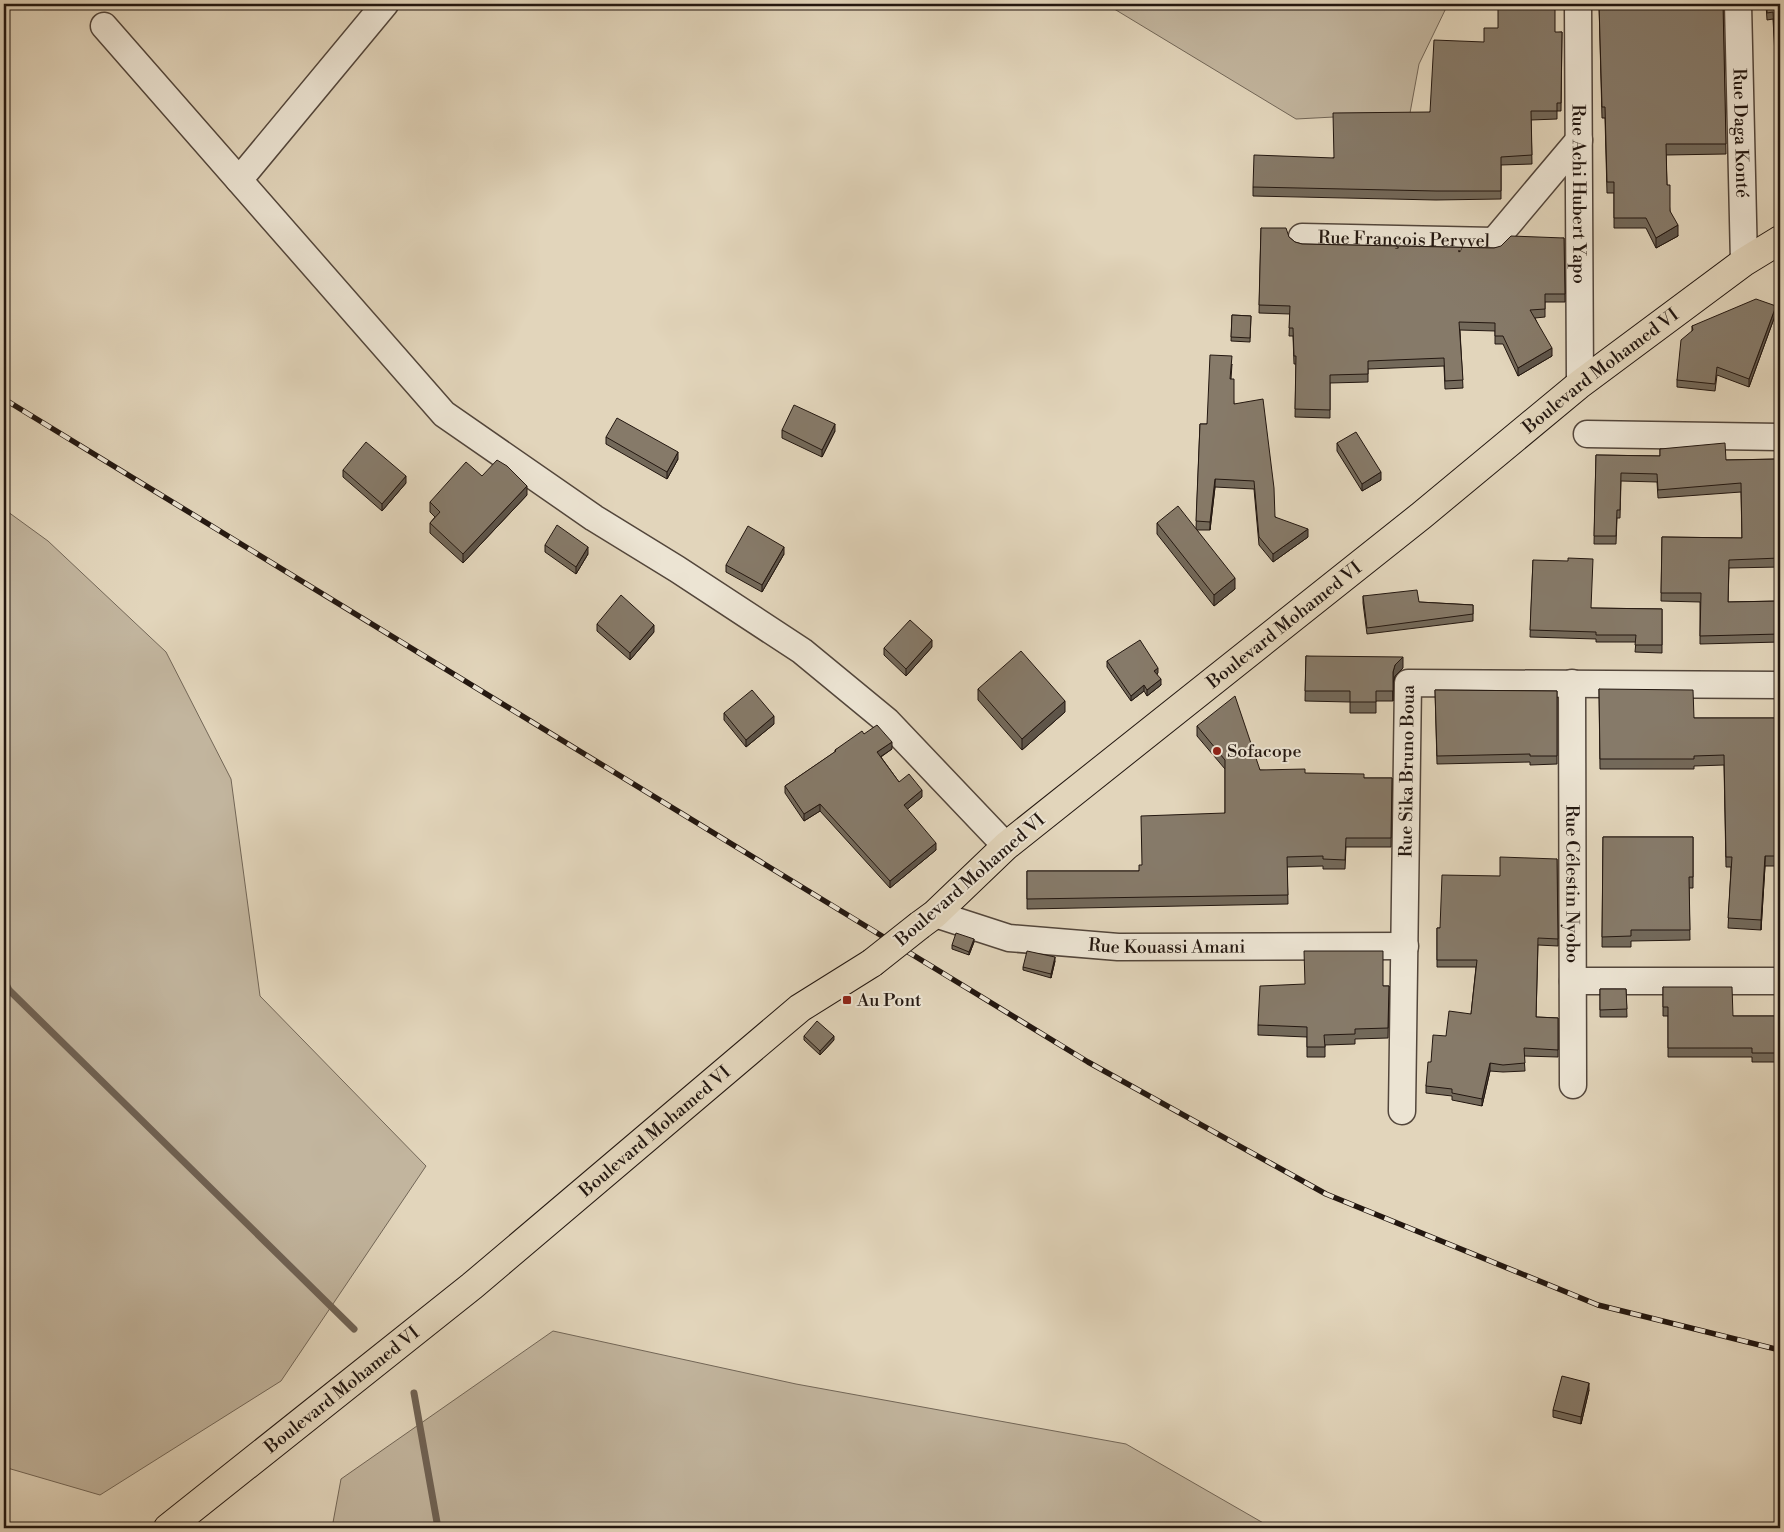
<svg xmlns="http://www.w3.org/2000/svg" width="1784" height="1532" font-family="'Libre Bodoni',serif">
	<rect width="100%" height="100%" fill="#e2d5bb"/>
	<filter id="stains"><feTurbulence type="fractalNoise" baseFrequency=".004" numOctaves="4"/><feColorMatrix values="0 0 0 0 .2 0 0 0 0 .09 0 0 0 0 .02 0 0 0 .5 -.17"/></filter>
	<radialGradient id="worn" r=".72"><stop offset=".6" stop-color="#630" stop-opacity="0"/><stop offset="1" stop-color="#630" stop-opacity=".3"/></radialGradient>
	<!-- green -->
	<g fill="#c2b59e" stroke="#726657">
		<polygon points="1106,4 1448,4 1419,64 1410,113 1296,119"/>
		<polygon points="4,509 48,541 166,652 231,779 260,996 426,1166 281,1381 100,1495 4,1467"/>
		<polygon points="553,1331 796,1384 1126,1444 1272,1528 332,1528 341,1479"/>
	</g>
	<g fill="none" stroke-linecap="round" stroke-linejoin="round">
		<!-- stream -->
		<g stroke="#6f6254" stroke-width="7">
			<polyline points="4,980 9,990 354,1329"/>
			<polyline points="414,1393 438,1528"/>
		</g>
		<!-- minor casing -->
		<g stroke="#53463b" stroke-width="29">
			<g id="minor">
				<path id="s1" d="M 1578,4 L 1580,384"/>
				<path id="s2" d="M 1738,4 L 1744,262"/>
				<polyline points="104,26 444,414 594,518 677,569 802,651 887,721 1006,846"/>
				<polyline points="239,180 385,4"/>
				<path id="s3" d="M 1302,237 L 1494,241 L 1579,140"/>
				<polyline points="1587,434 1780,437"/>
				<path id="s4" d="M 1572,683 L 1573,1085"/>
				<path id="s5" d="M 935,914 L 1009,938 L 1118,947 L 1405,946"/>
				<polyline points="1573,981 1780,981"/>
				<path id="s6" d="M 1402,1111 L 1408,683 L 1780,685"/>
			</g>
		</g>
		<!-- major casing -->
		<g stroke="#231710" stroke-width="30">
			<g id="major">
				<path id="s7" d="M 920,925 L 935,914 L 1006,846 L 1422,515 L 1580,384 L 1744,262 L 1780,240"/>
				<path id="s8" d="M 168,1528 L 472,1286 L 800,1008 L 872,963"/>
			</g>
		</g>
		<!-- minor -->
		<use href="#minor" stroke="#ece4d3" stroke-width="26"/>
		<!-- major -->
		<use href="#major" stroke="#e2d5bb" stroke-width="28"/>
		<!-- rail casing -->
		<g stroke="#231710" stroke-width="5.5">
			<polyline id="rail" points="4,399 1088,1062 1326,1194 1598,1305 1780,1350"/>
		</g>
		<!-- rail -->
		<use href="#rail" stroke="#ece4d3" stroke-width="4" stroke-dasharray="11" stroke-linecap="butt"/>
		<!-- major-bridge casing -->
		<g stroke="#231710" stroke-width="30" stroke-linecap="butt">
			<polyline id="major-bridge" points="872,963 920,925"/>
		</g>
		<!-- major-bridge -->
		<use href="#major-bridge" stroke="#e2d5bb" stroke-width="28"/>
	</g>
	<!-- wall -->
	<g fill="#73695a" stroke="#231710">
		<polygon points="1599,4 1723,4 1726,154 1666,155 1667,185 1670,211 1678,236 1656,248 1646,228 1614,228 1614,193 1607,193 1605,118 1602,118"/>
		<polygon points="1766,4 1780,4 1780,115 1777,115 1778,73 1776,73 1773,19 1767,20"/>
		<polygon points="1562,32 1561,111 1557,111 1557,119 1531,120 1532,164 1501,165 1501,199 1436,200 1253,196 1253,187 1333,158 1430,112 1484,42"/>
		<polygon points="1261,228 1289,237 1295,242 1302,244 1494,248 1564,238 1565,302 1545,302 1545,317 1535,318 1552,356 1518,376 1503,344 1495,344 1495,331 1460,330 1463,388 1445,389 1444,366 1368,369 1368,382 1330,383 1330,418 1295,417 1296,364 1294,364 1293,336 1289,336 1290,314 1259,313"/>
		<polygon points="1776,313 1749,387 1717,375 1715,391 1677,387 1677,380 1692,331 1692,326"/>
		<polygon points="1232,315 1251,316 1250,342 1231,341"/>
		<polygon points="1232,364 1231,379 1234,404 1275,517 1308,537 1273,562 1259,545 1254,489 1215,487 1210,530 1197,530 1235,589 1214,606 1157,534 1157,523 1196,529 1200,424 1207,424"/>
		<polygon points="782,430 835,431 822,457 782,438"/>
		<polygon points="606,437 678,459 667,479 606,444"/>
		<polygon points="1337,443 1381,480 1362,491 1337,451"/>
		<polygon points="1660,449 1726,460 1780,459 1780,506 1778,506 1779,542 1780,542 1780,567 1729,568 1728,602 1780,601 1780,642 1700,644 1700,602 1661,601 1662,537 1742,538 1741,492 1658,498 1657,482 1621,481 1620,518 1617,518 1616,544 1594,544 1596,455 1660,456"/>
		<polygon points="343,470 406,483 382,511 343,477"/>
		<polygon points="482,476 527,495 463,563 430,533 430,523 435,517 430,512 430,502"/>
		<polygon points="545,545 588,554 576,574 545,552"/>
		<polygon points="784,554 762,592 726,572 726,565"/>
		<polygon points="1533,560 1591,608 1662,609 1662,653 1635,652 1636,642 1596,642 1596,639 1530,637"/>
		<polygon points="1363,596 1419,602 1473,605 1473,621 1367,634 1363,603"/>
		<polygon points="597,624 654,632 630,660 597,631"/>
		<polygon points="932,647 906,676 884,655 884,648"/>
		<polygon points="1306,656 1403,668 1395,676 1393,683 1393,701 1376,701 1376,713 1350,713 1350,702 1305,701"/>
		<polygon points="1107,661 1158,673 1157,674 1161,685 1147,696 1144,691 1131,701 1107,667"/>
		<polygon points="978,689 1065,712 1022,750 978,700"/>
		<polygon points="1599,689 1694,718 1780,718 1780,866 1765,866 1761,930 1728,928 1731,867 1726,867 1724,765 1694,766 1694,769 1600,769"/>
		<polygon points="1435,690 1557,691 1557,764 1530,765 1530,762 1437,764"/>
		<polygon points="724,713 774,724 746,747 724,720"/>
		<polygon points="1197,726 1260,770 1364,778 1392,778 1391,847 1346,847 1345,869 1323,869 1323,866 1287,867 1288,904 1027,909 1027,871 1139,871 1142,865 1225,813 1225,769 1197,736"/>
		<polygon points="864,734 892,749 881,757 899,782 922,797 907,809 936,850 890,888 820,811 804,821 785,793 785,786 835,752 835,750"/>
		<polygon points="1603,837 1693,837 1693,888 1689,888 1690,940 1631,941 1631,947 1602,947"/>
		<polygon points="1557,859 1558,946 1538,945 1536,1017 1558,1018 1558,1057 1524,1056 1525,1071 1503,1072 1490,1071 1482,1106 1452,1100 1452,1096 1426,1093 1426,1086 1431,1062 1446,1036 1471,1014 1476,967 1437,967 1437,928 1440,928 1500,876"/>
		<polygon points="974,942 969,955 952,949 952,945"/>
		<polygon points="1055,961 1051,978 1023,970 1023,967"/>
		<polygon points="1383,986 1389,986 1388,1038 1355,1039 1355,1044 1325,1045 1325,1057 1307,1057 1307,1037 1258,1035 1258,1025"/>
		<polygon points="1663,987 1733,1016 1780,1016 1780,1062 1752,1062 1752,1057 1668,1057 1668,1016 1663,1016"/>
		<polygon points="1600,989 1626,989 1627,1017 1600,1017"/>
		<polygon points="804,1036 834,1040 820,1055 804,1040"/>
		<polygon points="1589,1390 1581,1424 1553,1417 1553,1410"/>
	</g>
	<!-- shaded-wall -->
	<g fill="#5e554a" stroke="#231710">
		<polygon points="1678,225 1678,236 1656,248 1656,238"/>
		<polygon points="1776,306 1776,313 1749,387 1749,379"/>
		<polygon points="1552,348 1552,356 1518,376 1518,368"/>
		<polygon points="835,424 835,431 822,457 822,450"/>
		<polygon points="678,452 678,459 667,479 667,472"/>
		<polygon points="1381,472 1381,480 1362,491 1362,484"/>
		<polygon points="406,476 406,483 382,511 382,504"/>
		<polygon points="1215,479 1215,487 1210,530 1210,522"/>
		<polygon points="527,486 527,495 463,563 463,554"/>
		<polygon points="1308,529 1308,537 1273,562 1273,554"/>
		<polygon points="588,547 588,554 576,574 576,567"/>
		<polygon points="784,547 784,554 762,592 762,585"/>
		<polygon points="1235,578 1235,589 1214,606 1214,595"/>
		<polygon points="654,625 654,632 630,660 630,653"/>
		<polygon points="932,640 932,647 906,676 906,669"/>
		<polygon points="1403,657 1403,668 1395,676 1393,683 1393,701 1393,672 1395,665"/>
		<polygon points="1158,668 1158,673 1154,677 1154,671"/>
		<polygon points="1161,679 1161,685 1147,696 1147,690"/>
		<polygon points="1144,685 1144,691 1131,701 1131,696"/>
		<polygon points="1065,701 1065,712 1022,750 1022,739"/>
		<polygon points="774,716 774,724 746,747 746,740"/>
		<polygon points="892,742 892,749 877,759 877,752"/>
		<polygon points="922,790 922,797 904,812 904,805"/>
		<polygon points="820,804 820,811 804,821 804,814"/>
		<polygon points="936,843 936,850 890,888 890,881"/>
		<polygon points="1765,856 1765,866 1761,930 1761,920"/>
		<polygon points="974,939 974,942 969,955 969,952"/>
		<polygon points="1055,957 1055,961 1051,978 1051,974"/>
		<polygon points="834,1036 834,1040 820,1055 820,1051"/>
		<polygon points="1490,1063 1490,1071 1482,1106 1482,1099"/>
		<polygon points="1589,1383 1589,1390 1581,1424 1581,1417"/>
	</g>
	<!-- building -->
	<g fill="#867a69" stroke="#231710">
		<polygon points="1498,4 1555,4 1555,32 1562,32 1561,103 1557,103 1557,111 1531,111 1532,155 1501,157 1501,191 1436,191 1253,187 1254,155 1334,158 1333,113 1430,112 1434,40 1484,42 1484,28 1498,28"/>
		<polygon points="1599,4 1723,4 1726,144 1666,144 1667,185 1670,185 1670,211 1678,225 1656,238 1646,218 1614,218 1614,182 1607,182 1605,107 1602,107"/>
		<polygon points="1767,4 1780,4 1780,108 1777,108 1779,66 1776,66 1773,12 1767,13"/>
		<polygon points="1261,228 1286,228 1289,237 1295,242 1302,244 1494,248 1501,246 1511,236 1564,238 1565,294 1545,294 1545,309 1530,310 1552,348 1518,368 1503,336 1495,336 1495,323 1459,322 1463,380 1445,381 1444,358 1368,361 1368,374 1330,375 1330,410 1295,409 1296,356 1294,356 1293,328 1289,328 1290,306 1259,305"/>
		<polygon points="1756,299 1776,306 1749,379 1717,367 1715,384 1677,380 1681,340 1693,330 1692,326"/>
		<polygon points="1232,315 1251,316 1250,338 1231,337"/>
		<polygon points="1210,355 1232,356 1230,379 1234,379 1234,404 1263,399 1274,488 1275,517 1308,529 1273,554 1259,537 1254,481 1215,479 1210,522 1196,521 1200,424 1207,424"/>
		<polygon points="794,405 835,424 822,450 782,430"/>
		<polygon points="617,418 678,452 667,472 606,437"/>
		<polygon points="1356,432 1381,472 1362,484 1337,443"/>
		<polygon points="366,442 406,476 382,504 343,470"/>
		<polygon points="1725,443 1726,460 1780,459 1780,497 1778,497 1780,558 1729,560 1728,602 1780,601 1780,634 1700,636 1701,593 1661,593 1662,537 1742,538 1741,483 1658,490 1657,474 1621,473 1620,510 1617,510 1616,536 1594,536 1596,455 1660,456 1660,449"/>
		<polygon points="497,460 507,466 527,486 463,554 430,523 440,512 430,502 466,462 482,476"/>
		<polygon points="1178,506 1235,578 1214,595 1157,523"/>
		<polygon points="557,525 588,547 576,567 545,545"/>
		<polygon points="748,526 784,547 762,585 726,565"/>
		<polygon points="1568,558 1593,559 1591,608 1662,609 1662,645 1635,645 1636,635 1596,635 1596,632 1530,630 1533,560 1568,561"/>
		<polygon points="1417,590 1419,602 1473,605 1473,614 1367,628 1363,596"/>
		<polygon points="621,595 654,625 630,653 597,624"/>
		<polygon points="910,620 932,640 906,669 884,648"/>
		<polygon points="1140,640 1158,668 1154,671 1161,679 1147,690 1144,685 1131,696 1107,661"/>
		<polygon points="1021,651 1065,701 1022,739 978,689"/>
		<polygon points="1306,656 1403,657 1395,665 1393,672 1393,691 1376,691 1376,702 1350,702 1350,691 1305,691"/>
		<polygon points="1599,689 1693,690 1694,718 1780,718 1780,856 1765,856 1761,920 1728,918 1732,857 1726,857 1724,755 1694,756 1694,759 1600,759"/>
		<polygon points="752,690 774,716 746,740 724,713"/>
		<polygon points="1435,690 1557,691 1557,756 1530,756 1530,754 1437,756"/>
		<polygon points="1235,696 1260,770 1305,769 1305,773 1364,774 1364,778 1392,778 1391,838 1346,838 1345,860 1323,859 1323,856 1287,857 1288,895 1027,899 1027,871 1139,871 1139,865 1142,865 1141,816 1225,813 1225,760 1197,726"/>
		<polygon points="877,725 892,742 877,752 899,782 909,774 922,790 904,805 936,843 890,881 820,804 804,814 785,786 836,751 835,750 862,731 864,734"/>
		<polygon points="1603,837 1693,837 1693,877 1689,877 1690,930 1631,930 1631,936 1602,937"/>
		<polygon points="1500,857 1557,859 1558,939 1538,938 1536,1017 1558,1018 1558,1050 1524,1048 1525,1063 1503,1065 1490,1063 1482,1099 1452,1093 1452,1089 1426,1086 1428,1062 1431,1062 1433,1035 1446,1036 1449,1011 1471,1014 1477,960 1437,960 1437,928 1440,928 1442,875 1500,876"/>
		<polygon points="956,933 974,939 969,952 952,945"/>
		<polygon points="1027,951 1055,957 1051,974 1023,967"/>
		<polygon points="1304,951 1383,951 1383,986 1389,986 1388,1028 1355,1029 1355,1034 1324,1035 1325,1047 1307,1047 1307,1027 1258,1025 1260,986 1305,984"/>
		<polygon points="1663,987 1732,987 1733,1016 1780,1016 1780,1053 1752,1053 1752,1048 1668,1048 1668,1007 1663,1007"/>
		<polygon points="1600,989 1626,989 1627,1009 1600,1010"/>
		<polygon points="817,1021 834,1036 820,1051 804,1036"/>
		<polygon points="1562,1376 1589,1383 1581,1417 1553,1410"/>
	</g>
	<!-- markers -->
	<g fill="#8f2418" stroke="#ece4d3" stroke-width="2">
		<circle cx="1217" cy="751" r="5"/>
		<rect x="842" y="995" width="10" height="10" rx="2.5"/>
	</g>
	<g text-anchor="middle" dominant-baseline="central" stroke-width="4" stroke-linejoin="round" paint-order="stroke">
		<!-- street labels -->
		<g font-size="18" fill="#231710" stroke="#ece4d3">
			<text stroke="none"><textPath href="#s2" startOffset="129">Rue Daga Konté</textPath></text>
			<text stroke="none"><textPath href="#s1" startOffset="190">Rue Achi Hubert Yapo</textPath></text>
			<text stroke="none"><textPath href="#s3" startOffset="102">Rue François Peryvel</textPath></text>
			<text stroke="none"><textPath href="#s7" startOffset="878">Boulevard Mohamed VI</textPath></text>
			<text stroke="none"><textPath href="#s7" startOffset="472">Boulevard Mohamed VI</textPath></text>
			<text stroke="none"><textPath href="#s6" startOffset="340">Rue Sika Bruno Boua</textPath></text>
			<text transform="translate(970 880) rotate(-41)">Boulevard Mohamed VI</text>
			<text stroke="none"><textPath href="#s4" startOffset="201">Rue Célestin Nyobo</textPath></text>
			<text stroke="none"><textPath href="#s5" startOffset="236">Rue Kouassi Amani</textPath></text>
			<text stroke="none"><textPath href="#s8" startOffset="628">Boulevard Mohamed VI</textPath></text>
			<text stroke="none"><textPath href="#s8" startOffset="222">Boulevard Mohamed VI</textPath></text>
		</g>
		<!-- poi labels -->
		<g font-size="18" fill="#231710" stroke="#ece4d3" text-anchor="start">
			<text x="1227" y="751">Sofacope</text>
			<text x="857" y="1000">Au Pont</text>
		</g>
	</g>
	<!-- margin -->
	<rect width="1784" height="1532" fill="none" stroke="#e2d5bb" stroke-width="20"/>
	<rect x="5" y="5" width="1774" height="1522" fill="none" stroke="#231710" stroke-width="2.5"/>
	<rect x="10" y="10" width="1764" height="1512" fill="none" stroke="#231710"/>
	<rect width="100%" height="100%" filter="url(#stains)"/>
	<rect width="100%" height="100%" fill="url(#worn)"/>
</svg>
